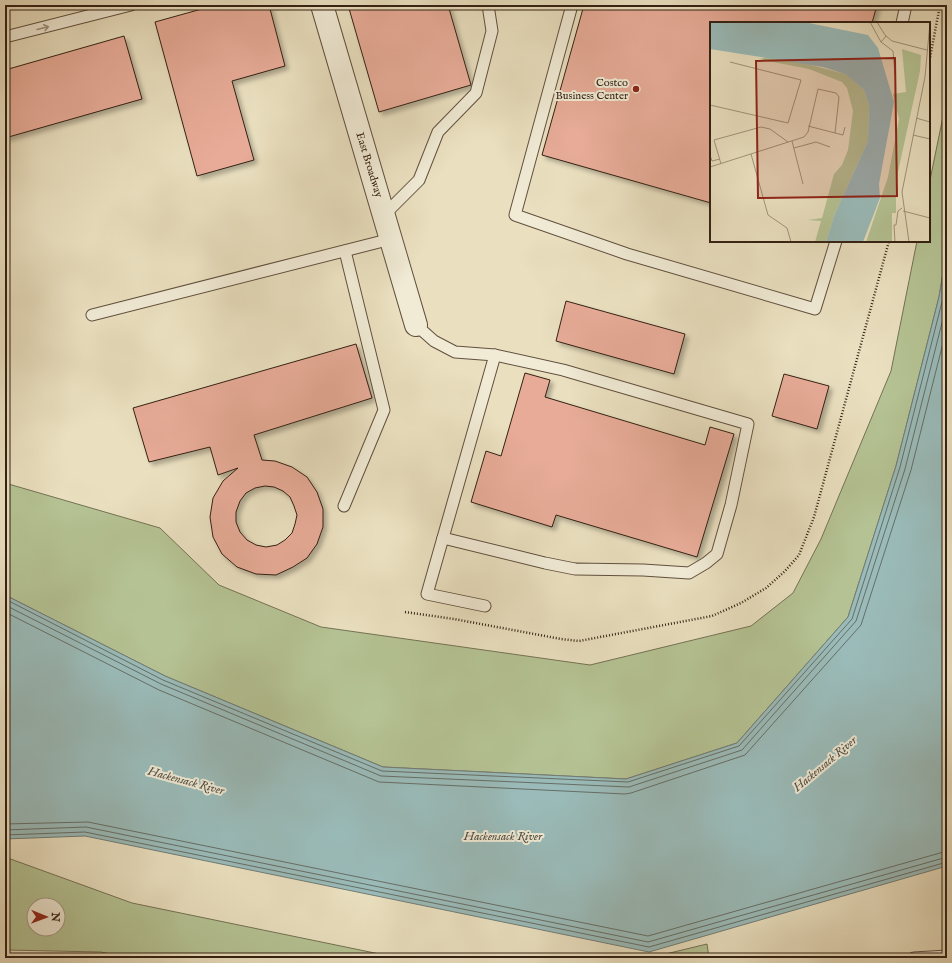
<svg xmlns="http://www.w3.org/2000/svg" width="952" height="963" font-family="'IM FELL English',serif">
	<defs>
		<filter id="shadow"><feDropShadow dx="3.5" dy="3.5" stdDeviation="2" flood-color="#0004"/></filter>
	</defs>
	<rect width="100%" height="100%" fill="#eae0c0"/>
	<filter id="stains"><feTurbulence type="fractalNoise" baseFrequency=".005" numOctaves="4"/><feColorMatrix values="0 0 0 0 .2 0 0 0 0 .09 0 0 0 0 .02 0 0 0 .5 -.17"/></filter>
	<radialGradient id="worn" r=".72"><stop offset=".6" stop-color="#630" stop-opacity="0"/><stop offset="1" stop-color="#630" stop-opacity=".3"/></radialGradient>
	<!-- green -->
	<g fill="#b5c394" stroke="#747254" fill-rule="evenodd">
		<polygon points="947,97 947,250 939,297 896,466 848,617 737,743 626,779 383,767 165,676 5,595 5,483 160,528 219,585 321,627 590,665 751,626 793,593 821,539 891,371 917,241 929,241 929,185"/>
		<path d="M 5,857 L 132,903 L 399,958 L 128,958 L 101,952 L 5,950 ZM 34,905 L 58,905 L 58,929 L 34,929 Z"/>
		<polygon points="707,944 709,958 649,958"/>
	</g>
	<!-- water -->
	<polygon fill="#9abbb9" stroke="#717d77" points="947,250 947,866 649,952 85,836 5,839 5,595 165,676 383,767 626,779 737,743 848,617 896,466 939,297"/>
	<g fill="none" stroke-linecap="round" stroke-linejoin="round">
		<!-- shore -->
		<g stroke="#666e66" stroke-width="1">
			<polyline points="5,599 163,680 382,771 628,782 739,746 852,619 900,467 943,298 947,275"/>
			<polyline points="5,605 161,684 381,776 629,787 742,750 856,621 905,469 947,303"/>
			<polyline points="5,612 159,690 379,782 625,794 631,793 745,755 861,625 911,470 947,327"/>
			<polyline points="5,824 88,822 648,936 947,851"/>
			<polyline points="5,830 86,827 648,942 947,857"/>
			<polyline points="5,835 85,832 649,947 947,862"/>
		</g>
	</g>
	<!-- building -->
	<g fill="#e7ab97" stroke="#332013" fill-rule="evenodd" filter="url(#shadow)">
		<polygon points="216,5 269,5 285,66 232,81 254,160 197,176 155,22"/>
		<polygon points="348,5 448,5 471,85 379,112"/>
		<polygon points="584,5 877,5 872,23 711,23 711,203 542,155"/>
		<polygon points="124,36 142,99 5,138 5,70"/>
		<polygon points="566,301 685,334 674,374 556,341"/>
		<path d="M 356,344 L 372,398 L 254,435 L 262,460 L 275,461 L 292,467 L 307,477 L 317,492 L 323,509 L 323,527 L 317,544 L 307,558 L 293,567 L 276,575 L 256,574 L 237,567 L 222,554 L 213,537 L 210,517 L 213,498 L 223,481 L 238,468 L 218,475 L 210,447 L 149,462 L 133,408 ZM 265,486 L 274,487 L 283,491 L 290,497 L 294,506 L 297,515 L 295,524 L 292,533 L 285,540 L 277,545 L 266,547 L 256,545 L 247,540 L 240,532 L 236,522 L 236,512 L 240,501 L 246,493 L 255,488 Z"/>
		<polygon points="525,373 550,380 545,397 705,445 710,427 734,434 697,557 556,515 552,527 471,502 486,451 501,456"/>
		<polygon points="784,374 829,386 817,429 772,416"/>
	</g>
	<g fill="none" stroke-linecap="round" stroke-linejoin="round">
		<!-- lane casing -->
		<g stroke="#61503e" stroke-width="13">
			<g id="lane">
				<polyline points="572,5 515,215 627,254 815,309 836,241"/>
				<polyline points="902,23 906,5"/>
				<polyline points="5,37 131,5"/>
				<polyline points="384,215 419,180 438,132 476,93 492,31 488,5"/>
				<polyline points="92,315 391,239"/>
				<polyline points="416,325 434,341 455,352 495,355 563,370 748,424 731,505 717,554 706,563 689,573 643,570 575,569 545,563 443,538"/>
				<polyline points="344,506 384,410 345,251"/>
				<polyline points="485,606 427,594 495,355"/>
				<polyline points="914,958 947,956"/>
			</g>
		</g>
		<!-- street casing -->
		<g stroke="#61503e" stroke-width="24">
			<polyline id="street" points="322,5 416,325"/>
		</g>
		<!-- path -->
		<g stroke="#332013" stroke-width="2.5" stroke-dasharray="1 2" stroke-linecap="butt">
			<polyline points="929,63 940,5"/>
			<polyline points="405,612 454,619 561,639 579,641 712,616 741,603 766,588 785,571 799,555 814,517 889,241"/>
		</g>
		<!-- lane -->
		<use href="#lane" stroke="#f1ebd6" stroke-width="11"/>
		<!-- street -->
		<use href="#street" stroke="#f1ebd6" stroke-width="22"/>
	</g>
	<!-- one-way arrows -->
	<defs><path id="oneway-shaft" d="M-6 0H5M1.5-3L5.5 0L1.5 3" fill="none" stroke-width="1.6" stroke-linecap="round" stroke-linejoin="round"/></defs>
	<use stroke="#9c907e" href="#oneway-shaft" transform="translate(43 28) rotate(-14)"/>
	<!-- markers -->
	<circle fill="#8f2418" stroke="#f1ebd6" stroke-width="1.5" cx="636" cy="89" r="4"/>
	<g text-anchor="middle" dominant-baseline="central" stroke-width="4" stroke-linejoin="round" paint-order="stroke">
		<!-- poi labels -->
		<g font-size="11" fill="#332013" stroke="#f1ebd6" text-anchor="end">
			<text x="628" y="83">Costco<tspan x="628" dy="13">Business Center</tspan></text>
		</g>
		<!-- street labels -->
		<g font-size="11" fill="#332013" stroke="#f1ebd6">
			<text transform="translate(369 165) rotate(73)">East Broadway</text>
		</g>
		<!-- water labels -->
		<g font-size="12" font-style="italic" fill="#524e45" stroke="#f1ebd6">
			<text transform="translate(825 764) rotate(-40)">Hackensack River</text>
			<text transform="translate(186 781) rotate(15)">Hackensack River</text>
			<text x="503" y="836">Hackensack River</text>
		</g>
	</g>
	<!-- overview -->
	<g transform="translate(710 22)">
		<rect width="220" height="220" fill="#eae0c0"/>
		<path d="M 192,27 L 211,33 L 210,49 L 186,159 L 186,191 L 182,191 L 182,220 L 156,220 L 178,155 L 189,97 L 183,72 L 196,70 ZM 59,35 L 89,40 L 135,52 L 154,68 L 159,84 L 158,119 L 124,194 L 116,220 L 105,220 L 111,199 L 98,198 L 112,196 L 124,152 L 132,143 L 138,128 L 143,89 L 137,66 L 132,60 L 99,47 L 48,37 Z" fill="#b5c394"/>
		<path d="M 0,0 L 94,0 L 158,13 L 168,26 L 184,80 L 169,162 L 170,176 L 153,220 L 116,220 L 124,194 L 158,119 L 159,84 L 154,68 L 135,52 L 113,45 L 0,27 Z" fill="#9abbb9"/>
		<path fill="none" stroke="#a1937b" stroke-width="1" d="M 160,0 L 171,20M 167,0 L 175,13 L 182,19 L 217,28M 176,14 L 171,20 L 183,29 L 185,52M 0,83 L 78,101 L 91,58 L 20,40M 206,96 L 220,100M 98,104 L 133,113 L 135,105M 203,113 L 220,117M 82,119 L 93,162M 84,126 L 106,120 L 120,125M 41,132 L 58,193 L 77,206 L 81,220M 0,133 L 2,139 L 10,137M 11,142 L 4,118 L 51,105 L 60,107 L 78,120M 0,145 L 94,115 L 98,110 L 108,67 L 126,71 L 129,75 L 125,111M 193,189 L 220,196M 185,220 L 184,203 L 186,203 L 188,189 L 192,186M 199,220 L 192,170 L 215,55 L 220,0"/>
		<path fill="#8f2418" fill-opacity="0.15" stroke="#8f2418" stroke-width="2" d="M 185,36 L 187,174 L 48,176 L 46,39 Z"/>
		<rect width="220" height="220" fill="none" stroke="#332013" stroke-width="2"/>
	</g>
	<!-- margin -->
	<rect width="952" height="963" fill="none" stroke="#eae0c0" stroke-width="20"/>
	<rect x="6" y="6" width="940" height="951" fill="none" stroke="#332013" stroke-width="2"/>
	<rect x="10" y="10" width="932" height="943" fill="none" stroke="#332013"/>
	<!-- north arrow -->
	<g transform="translate(46 917) rotate(91)"><circle r="19" fill="#f1ebd6" stroke="#a59a88"/>
	<path d="M0-3L7 15L0 10L-7 15Z" fill="#8f2418"/>
	<text y="-6" font-size="11" font-weight="bold" text-anchor="middle" fill="#332013">N</text>
	</g>
	<rect width="100%" height="100%" filter="url(#stains)"/>
	<rect width="100%" height="100%" fill="url(#worn)"/>
</svg>
